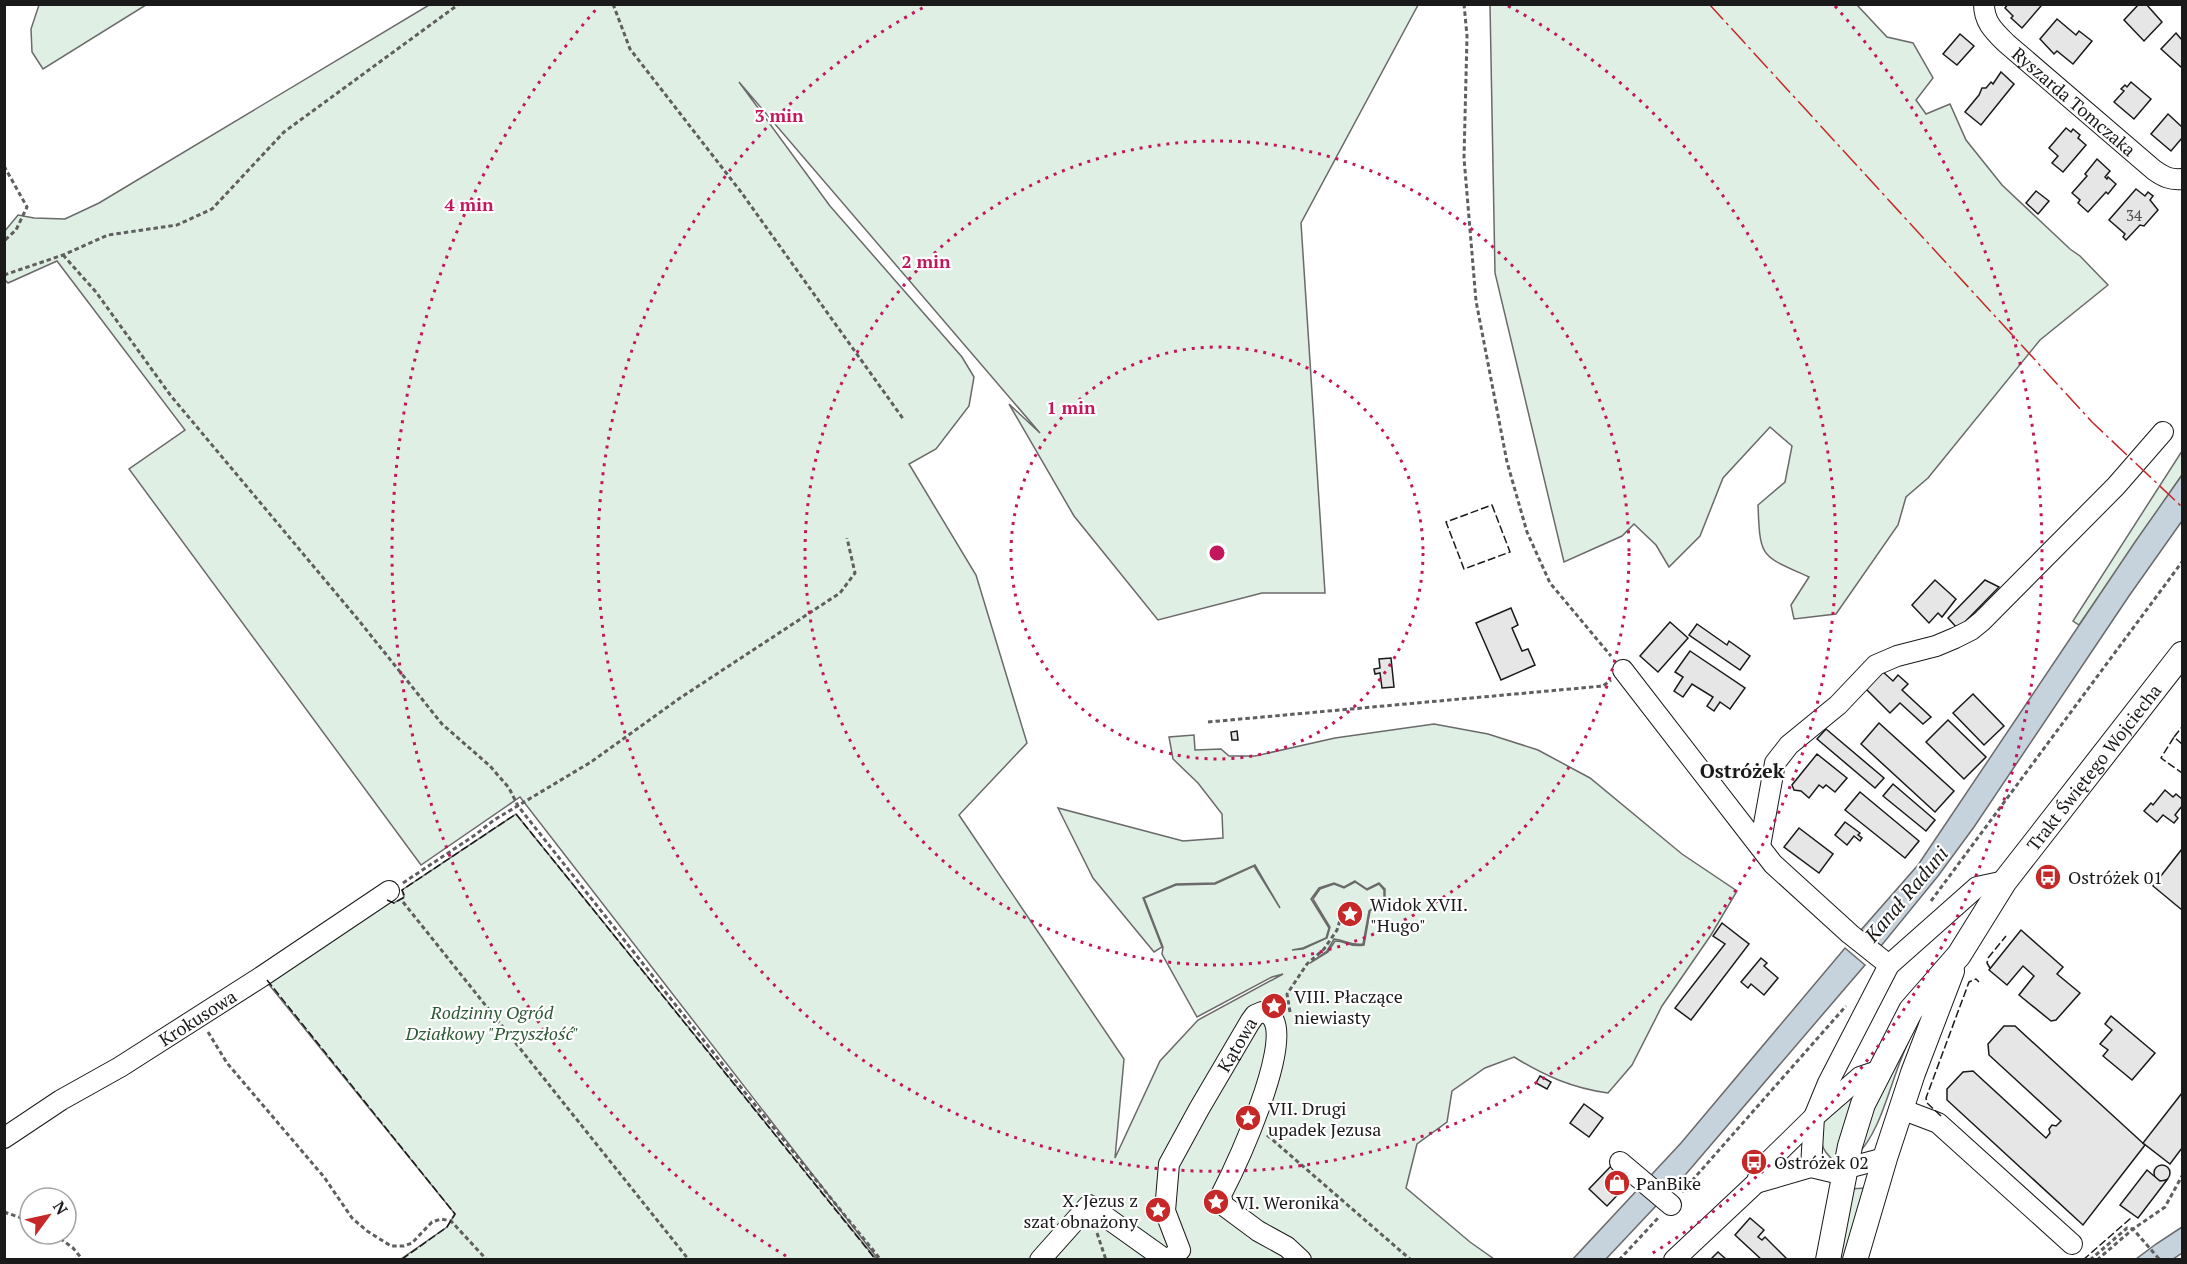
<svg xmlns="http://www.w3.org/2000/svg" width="2187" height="1264" font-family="'PT Serif',serif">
	<rect width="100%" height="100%" fill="#fff"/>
	<!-- green -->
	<g fill="#e0efe3" stroke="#6a6a6a" stroke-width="1.5" fill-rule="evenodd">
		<polygon points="39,5 39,4 146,5 43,69 32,52 31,29"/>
		<path d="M 429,5 L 1418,5 L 1301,223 L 1325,593 L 1262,593 L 1158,620 L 1074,516 L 1009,404 L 1040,433 L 739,82 L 830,206 L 962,357 L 974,377 L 969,406 L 936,449 L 909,464 L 976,575 L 1027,743 L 959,815 L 1124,1059 L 1115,1158 L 1160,1061 L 1198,1020 L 1283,974 L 1272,977 L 1197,1017 L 1162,954 L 1163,947 L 1144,898 L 1176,885 L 1215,884 L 1254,866 L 1280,908 L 1255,865 L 1215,883 L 1176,884 L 1143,898 L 1162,947 L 1154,952 L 1093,878 L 1058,808 L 1183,841 L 1223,838 L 1222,814 L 1198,783 L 1173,759 L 1169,737 L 1194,735 L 1195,750 L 1221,749 L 1229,756 L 1255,756 L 1335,738 L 1434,724 L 1488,734 L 1538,750 L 1590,778 L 1682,854 L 1737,891 L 1711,935 L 1662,1006 L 1632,1065 L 1608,1093 C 1572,1088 1545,1076 1514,1057 L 1485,1068 L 1452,1091 L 1447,1122 L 1417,1144 L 1406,1188 L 1470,1242 L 1494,1259 L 878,1259 L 520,797 L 421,865 L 129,469 L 185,430 L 57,261 L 8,283 L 5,280 L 4,232 L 18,215 L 34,218 L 65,219 L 99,203 ZM 1355,881 L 1367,889 L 1379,883 L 1385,889 L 1385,900 L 1370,911 L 1364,945 C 1350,948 1347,941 1335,941 L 1328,952 L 1310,963 L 1327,951 L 1334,939 C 1346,940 1351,946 1363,944 L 1369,911 L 1384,899 L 1384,890 L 1379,884 L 1367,890 L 1355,882 L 1344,888 L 1334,884 L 1320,889 L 1313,899 L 1330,927 L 1327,938 L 1303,949 L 1292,950 L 1303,948 L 1326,938 L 1329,928 L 1311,899 L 1319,888 L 1334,883 L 1344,887 Z"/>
		<path d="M 1490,5 L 1857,5 L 1887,37 L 1913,43 L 1933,78 L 1916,100 L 1926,114 L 1950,104 L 1966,140 L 2002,185 L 2070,249 L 2080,256 L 2108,285 L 2040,340 L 1928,478 L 1906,497 L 1898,525 L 1836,614 L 1794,619 L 1791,605 L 1809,577 C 1761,555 1760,560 1758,505 L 1785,482 L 1792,446 L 1770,427 L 1723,478 L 1700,536 L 1669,567 L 1656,545 L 1634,524 L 1622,536 L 1564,562 L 1495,273 Z"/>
		<polygon points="2182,451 2182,475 2079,625 2073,621"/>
		<polygon points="516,814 876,1259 401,1259 447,1227 455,1214 266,981 387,900 394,903 404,897 402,890"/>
		<path d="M 1931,994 C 1922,1015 1910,1035 1902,1057 C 1889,1088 1880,1133 1856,1156 L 1867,1116 Z"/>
		<path d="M 1855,1093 L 1835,1161 C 1821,1152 1816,1134 1825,1119 C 1831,1109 1846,1101 1855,1093 Z"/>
		<polygon points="1866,1188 1846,1259 1835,1260 1849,1189"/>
	</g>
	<!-- water -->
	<g fill="#c6d2dc" stroke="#6a6a6a" stroke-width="1.5">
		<polygon points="2182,475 2182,521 2129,596 1974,827 1938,876 1881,946 1861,930 1918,865 2135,542"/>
		<polygon points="1845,948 1865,965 1686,1174 1606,1259 1572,1260 1681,1143"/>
		<polygon points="2182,1227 2182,1253 2173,1259 2136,1259 2156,1244"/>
	</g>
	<!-- building -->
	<g fill="#e6e6e6" stroke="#1a1a1a" stroke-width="1.5">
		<polygon points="2008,4 2040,4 2041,6 2022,28 2011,18 2013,16 2005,8"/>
		<polygon points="2139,4 2146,4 2162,22 2144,41 2124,20"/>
		<polygon points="2057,19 2076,35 2079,31 2092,41 2073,64 2057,51 2054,54 2040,39"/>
		<polygon points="2176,33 2182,40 2182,65 2181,67 2161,49"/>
		<polygon points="1960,34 1974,46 1957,65 1943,54"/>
		<polygon points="2001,72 2014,84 1981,125 1965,112 1979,95 1982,88 1986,88 1991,82 1993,84"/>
		<polygon points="2131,82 2151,99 2134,119 2114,102 2124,91 2121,89 2125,85 2127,87"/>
		<polygon points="2168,114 2182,127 2182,138 2171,151 2151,134"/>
		<polygon points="2066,128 2071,132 2073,129 2080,135 2078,138 2086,145 2063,172 2052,163 2058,156 2049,148"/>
		<polygon points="2097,159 2110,171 2105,177 2107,179 2108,177 2116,184 2108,194 2106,192 2088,212 2078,203 2080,200 2072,193 2087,176 2085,174"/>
		<polygon points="2136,189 2145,196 2148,192 2153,196 2150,200 2158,210 2144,226 2140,225 2126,240 2123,237 2125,234 2109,220"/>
		<polygon points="2036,191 2049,201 2038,214 2026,203"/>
		<polygon points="1935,580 1956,599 1942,617 1938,613 1929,623 1912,605"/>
		<polygon points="1985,580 1999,587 1958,629 1948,618"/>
		<polygon points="1511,608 1518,625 1512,628 1522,651 1528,649 1535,665 1501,680 1476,623"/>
		<polygon points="1670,622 1688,638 1658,672 1640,656"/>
		<polygon points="1697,624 1727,645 1729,641 1750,656 1740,670 1689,635"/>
		<polygon points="1690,651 1745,688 1730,709 1720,702 1714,711 1707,706 1713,697 1692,684 1683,697 1674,691 1683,677 1675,672"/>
		<polygon points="1391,658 1394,687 1382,688 1380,673 1375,674 1374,669 1380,668 1379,659"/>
		<polygon points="1883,672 1893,681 1898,675 1908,684 1902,690 1931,717 1923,724 1900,703 1890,713 1866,689"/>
		<polygon points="1973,694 2004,726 1984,745 1953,713"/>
		<polygon points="1948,720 1986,757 1964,779 1926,742"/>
		<polygon points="1879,723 1954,791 1935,812 1861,744"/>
		<polygon points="1826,729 1884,778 1875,788 1817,739"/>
		<polygon points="1237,731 1238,740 1232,740 1231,732"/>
		<polygon points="1817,754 1847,778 1835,792 1826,785 1823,788 1819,785 1809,798 1801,791 1794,790 1792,785"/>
		<polygon points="1893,784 1935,820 1926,831 1883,796"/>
		<polygon points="2165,790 2173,797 2176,794 2182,799 2182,806 2175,815 2178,818 2174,823 2163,815 2157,822 2144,811 2151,803 2153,805"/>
		<polygon points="1860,792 1919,841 1905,858 1845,810"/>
		<polygon points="1845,822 1860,833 1858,835 1862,838 1860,841 1854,836 1847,845 1835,835"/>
		<polygon points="1799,828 1833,854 1819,873 1784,847"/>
		<polygon points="2182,849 2182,910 2153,886"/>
		<polygon points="1722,923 1749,944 1691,1020 1675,1008 1725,944 1713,936"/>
		<polygon points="2021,930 2063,967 2057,974 2080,993 2056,1020 2051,1021 2019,995 2034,976 2023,966 2007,985 1989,970"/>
		<polygon points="1761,958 1767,963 1764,966 1778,978 1764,995 1751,984 1748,988 1741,982"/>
		<polygon points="2111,1016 2155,1053 2132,1080 2103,1056 2108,1050 2100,1044 2112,1030 2105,1024"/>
		<polygon points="2004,1026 2015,1026 2145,1145 2083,1225 1947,1100 1947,1089 1963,1072 1973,1071 2046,1138 2050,1133 2049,1129 2052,1125 2056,1126 2061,1121 1989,1055 1988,1044"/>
		<polygon points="1540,1076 1551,1082 1547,1089 1536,1083"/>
		<polygon points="2182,1093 2182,1148 2170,1164 2143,1143"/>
		<polygon points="1584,1104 1603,1118 1589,1137 1570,1123"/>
		<circle cx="2162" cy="1173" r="8"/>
		<polygon points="1612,1165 1630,1182 1607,1206 1589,1189"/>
		<polygon points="2147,1170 2160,1181 2167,1180 2138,1218 2120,1205"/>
		<polygon points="1750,1218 1764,1230 1758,1237 1762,1240 1765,1237 1788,1260 1762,1260 1735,1235"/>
		<polygon points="1718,1252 1727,1260 1710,1260"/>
	</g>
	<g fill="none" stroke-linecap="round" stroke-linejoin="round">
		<!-- minor casing -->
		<g stroke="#1a1a1a" stroke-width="22">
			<g id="minor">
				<path id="s1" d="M 1984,4 C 1984,22 1994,31 2006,43 L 2154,170 C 2164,177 2170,180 2182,179"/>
				<polyline points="1623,670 1773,864 1850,934 1889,965"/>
				<polyline points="1760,846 1775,763 1789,745 1838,705 1876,665 1897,656 1936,646 1955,638 1971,630 1982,621 2116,486 2163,432"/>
				<polyline points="1901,1109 1938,1123 2072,1244"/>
				<path id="s2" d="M 4,1138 L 61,1100 L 120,1067 L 261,977 L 389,891"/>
				<polyline points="1620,1162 1671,1205"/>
				<polyline points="1811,1167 1814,1117 1828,1083 1889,965 1977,887 2005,881"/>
				<polyline points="1756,1183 1811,1167 1832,1172 1885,1158"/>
				<polyline points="1040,1260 1089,1205 1166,1260"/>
				<path id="s3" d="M 1168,1260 L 1180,1250 L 1165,1211 L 1169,1164 L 1199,1109 L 1250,1022 L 1255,1015 L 1262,1012 C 1267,1013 1271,1015 1273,1019 C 1291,1048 1236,1166 1221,1195 L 1223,1205 L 1258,1231 L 1287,1247 L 1301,1260"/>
				<polyline points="1674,1260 1756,1183 1763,1167 1814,1117 1860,1077 1878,1071"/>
			</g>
		</g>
		<!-- major casing -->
		<g stroke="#1a1a1a" stroke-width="26">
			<g id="major">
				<path id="s4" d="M 1828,1260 L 1850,1146 L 1863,1104 L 1911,1010 L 1959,955 L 2005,881 L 2182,654"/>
				<polyline points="1855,1260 1885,1158 1913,1073 1952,971"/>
			</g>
		</g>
		<!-- path -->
		<g stroke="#5f5f5f" stroke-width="3" stroke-dasharray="4.5 3" stroke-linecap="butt">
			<polyline points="613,4 630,49 741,192 904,420"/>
			<polyline points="1464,4 1467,36 1464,158 1476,301 1507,462 1527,532 1550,583 1611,656"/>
			<polyline points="4,166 27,207 16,230 4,241"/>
			<polyline points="63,255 96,292 171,396 356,617 442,724 490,766 509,788 518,806 743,1090 881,1260"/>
			<polyline points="4,275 63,255 108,235 177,225 212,209 284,132 459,4"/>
			<polyline points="1208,722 1603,686 1611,680"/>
			<polyline points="403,883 475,835 494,820 591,762 680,698 840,593 855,573 847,538"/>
			<polyline points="1931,901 2182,562"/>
			<polyline points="403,902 689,1260"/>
			<polyline points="1290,1012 1287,994 1307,964 1324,949 1337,930 1344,907"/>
			<polyline points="208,1032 227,1063 324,1177 352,1218 367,1231 391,1246 404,1246 412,1243 432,1222 441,1219 451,1221 487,1260"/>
			<polyline points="1267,1135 1411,1260"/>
			<polyline points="1682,1192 1846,1006"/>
			<polyline points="4,1212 30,1221"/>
			<polyline points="1097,1233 1106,1260"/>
			<polyline points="54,1234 73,1248 83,1260"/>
			<polyline points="1619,1260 1659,1217"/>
			<polyline points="2090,1260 2127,1228 2133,1229 2160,1260"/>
			<polyline points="2097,1260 2133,1229 2165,1207 2182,1176"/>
		</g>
		<!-- minor -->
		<use href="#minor" stroke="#fff" stroke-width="20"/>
		<!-- major -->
		<use href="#major" stroke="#fff" stroke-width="24"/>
		<!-- fence -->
		<g stroke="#1a1a1a" stroke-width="1.5" stroke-dasharray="8 3" stroke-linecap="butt">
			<polygon points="1492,505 1510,552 1464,569 1446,522"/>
			<polyline points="2174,737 2182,727"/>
			<polyline points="2182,744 2174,737 2161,758 2182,773"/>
			<polyline points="387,900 394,903 405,897 402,890 516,814 876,1260"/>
			<polyline points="1990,968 1987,963 1988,958 2006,936"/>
			<polyline points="267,980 455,1214 447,1227 401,1260"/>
			<polyline points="1941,1116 1927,1103 1926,1098 1969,982 1976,979 1979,982"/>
			<polyline points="2083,1260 2131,1218"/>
		</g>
		<!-- power -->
		<polyline stroke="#c62828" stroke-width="1.5" stroke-dasharray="21 4.5 3 4.5" stroke-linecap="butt" points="1709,4 2092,422 2182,507"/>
	</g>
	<!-- distance rings -->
	<g fill="none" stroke="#c2185b" stroke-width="3" stroke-dasharray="3 6">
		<circle cx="1217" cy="553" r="206"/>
		<circle cx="1217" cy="553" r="412"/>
		<path d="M1508 6A619 619 0 1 1 926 6"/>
		<path d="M786 1256A825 825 0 0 1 599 6M1835 6A825 825 0 0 1 1648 1256"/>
	</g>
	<!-- icons -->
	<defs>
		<g id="bus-disc" transform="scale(1.35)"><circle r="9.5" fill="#c62828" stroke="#fff"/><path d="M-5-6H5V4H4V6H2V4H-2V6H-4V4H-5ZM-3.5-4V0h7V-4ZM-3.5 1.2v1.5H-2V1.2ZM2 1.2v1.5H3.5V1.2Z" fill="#fff"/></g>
		<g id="sight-disc" transform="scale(1.35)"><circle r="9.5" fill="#c62828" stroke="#fff"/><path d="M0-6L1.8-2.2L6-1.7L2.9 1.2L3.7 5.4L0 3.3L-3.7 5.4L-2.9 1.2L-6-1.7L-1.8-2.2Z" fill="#fff"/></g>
		<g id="shop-disc" transform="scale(1.35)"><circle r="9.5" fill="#c62828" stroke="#fff"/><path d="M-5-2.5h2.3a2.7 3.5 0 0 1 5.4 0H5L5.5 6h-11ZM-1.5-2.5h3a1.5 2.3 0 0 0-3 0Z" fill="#fff"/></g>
	</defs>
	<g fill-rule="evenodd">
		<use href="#bus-disc" x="2048" y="877"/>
		<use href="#sight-disc" x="1350" y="914"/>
		<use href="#sight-disc" x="1274" y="1006"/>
		<use href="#sight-disc" x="1248" y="1118"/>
		<use href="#bus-disc" x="1754" y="1162"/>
		<use href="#shop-disc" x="1617" y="1183"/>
		<use href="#sight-disc" x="1216" y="1202"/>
		<use href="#sight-disc" x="1158" y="1210"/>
	</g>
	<g text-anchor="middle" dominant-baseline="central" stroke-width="4.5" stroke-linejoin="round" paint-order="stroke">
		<!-- number labels -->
		<g font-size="15" fill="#4d4d4d">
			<text x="2134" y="215">34</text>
		</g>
		<!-- street labels -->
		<g font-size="18" fill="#1a1a1a" stroke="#fff">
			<text stroke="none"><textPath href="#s1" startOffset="136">Ryszarda Tomczaka</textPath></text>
			<text stroke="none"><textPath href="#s4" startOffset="570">Trakt Świętego Wojciecha</textPath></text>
			<text stroke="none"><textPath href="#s2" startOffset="228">Krokusowa</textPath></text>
			<text stroke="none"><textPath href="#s3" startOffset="242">Kątowa</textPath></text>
		</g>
		<!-- poi labels -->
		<g font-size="18" fill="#1a1a1a" stroke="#fff" text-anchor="start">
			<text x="2068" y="877">Ostróżek 01</text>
			<text x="1370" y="904">Widok XVII.<tspan x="1370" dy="21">"Hugo"</tspan></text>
			<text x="1294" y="996">VIII. Płaczące<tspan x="1294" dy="21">niewiasty</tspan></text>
			<text x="1268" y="1108">VII. Drugi<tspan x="1268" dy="21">upadek Jezusa</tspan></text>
			<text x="1774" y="1162">Ostróżek 02</text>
			<text x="1636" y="1183">PanBike</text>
			<text x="1138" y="1200" text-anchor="end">X. Jezus z<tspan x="1138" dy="21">szat obnażony</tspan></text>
			<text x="1236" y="1202">VI. Weronika</text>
		</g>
		<!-- park labels -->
		<g font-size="18" font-style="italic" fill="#2b5a34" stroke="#fff">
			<text x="492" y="1012">Rodzinny Ogród<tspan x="492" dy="21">Działkowy "Przyszłość"</tspan></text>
		</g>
		<!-- neighbourhood labels -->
		<g font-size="20" font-weight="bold" fill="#1a1a1a" stroke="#fff">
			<text x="1742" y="770">Ostróżek</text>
		</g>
		<!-- water labels -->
		<g font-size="20" font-style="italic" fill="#1a1a1a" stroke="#fff">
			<text transform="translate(1906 894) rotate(-50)">Kanał Raduni</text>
		</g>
	</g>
	<circle cx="1217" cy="553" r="9" fill="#c2185b" stroke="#fff" stroke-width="3"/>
	<g font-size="18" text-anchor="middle" font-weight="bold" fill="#c2185b" stroke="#fff" stroke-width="4.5" stroke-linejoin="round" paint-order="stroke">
		<text x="779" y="122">3 min</text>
		<text x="469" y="211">4 min</text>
		<text x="926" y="268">2 min</text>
		<text x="1071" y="414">1 min</text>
	</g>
	<!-- border -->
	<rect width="2187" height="1264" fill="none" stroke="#1a1a1a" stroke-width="12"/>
	<!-- north arrow -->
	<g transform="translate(48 1216) rotate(57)"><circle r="28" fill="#ffffff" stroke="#a3a3a3" stroke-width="1.5"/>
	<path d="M0-4.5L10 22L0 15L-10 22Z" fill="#c62828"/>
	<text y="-9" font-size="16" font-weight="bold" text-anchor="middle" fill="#1a1a1a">N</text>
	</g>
</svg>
